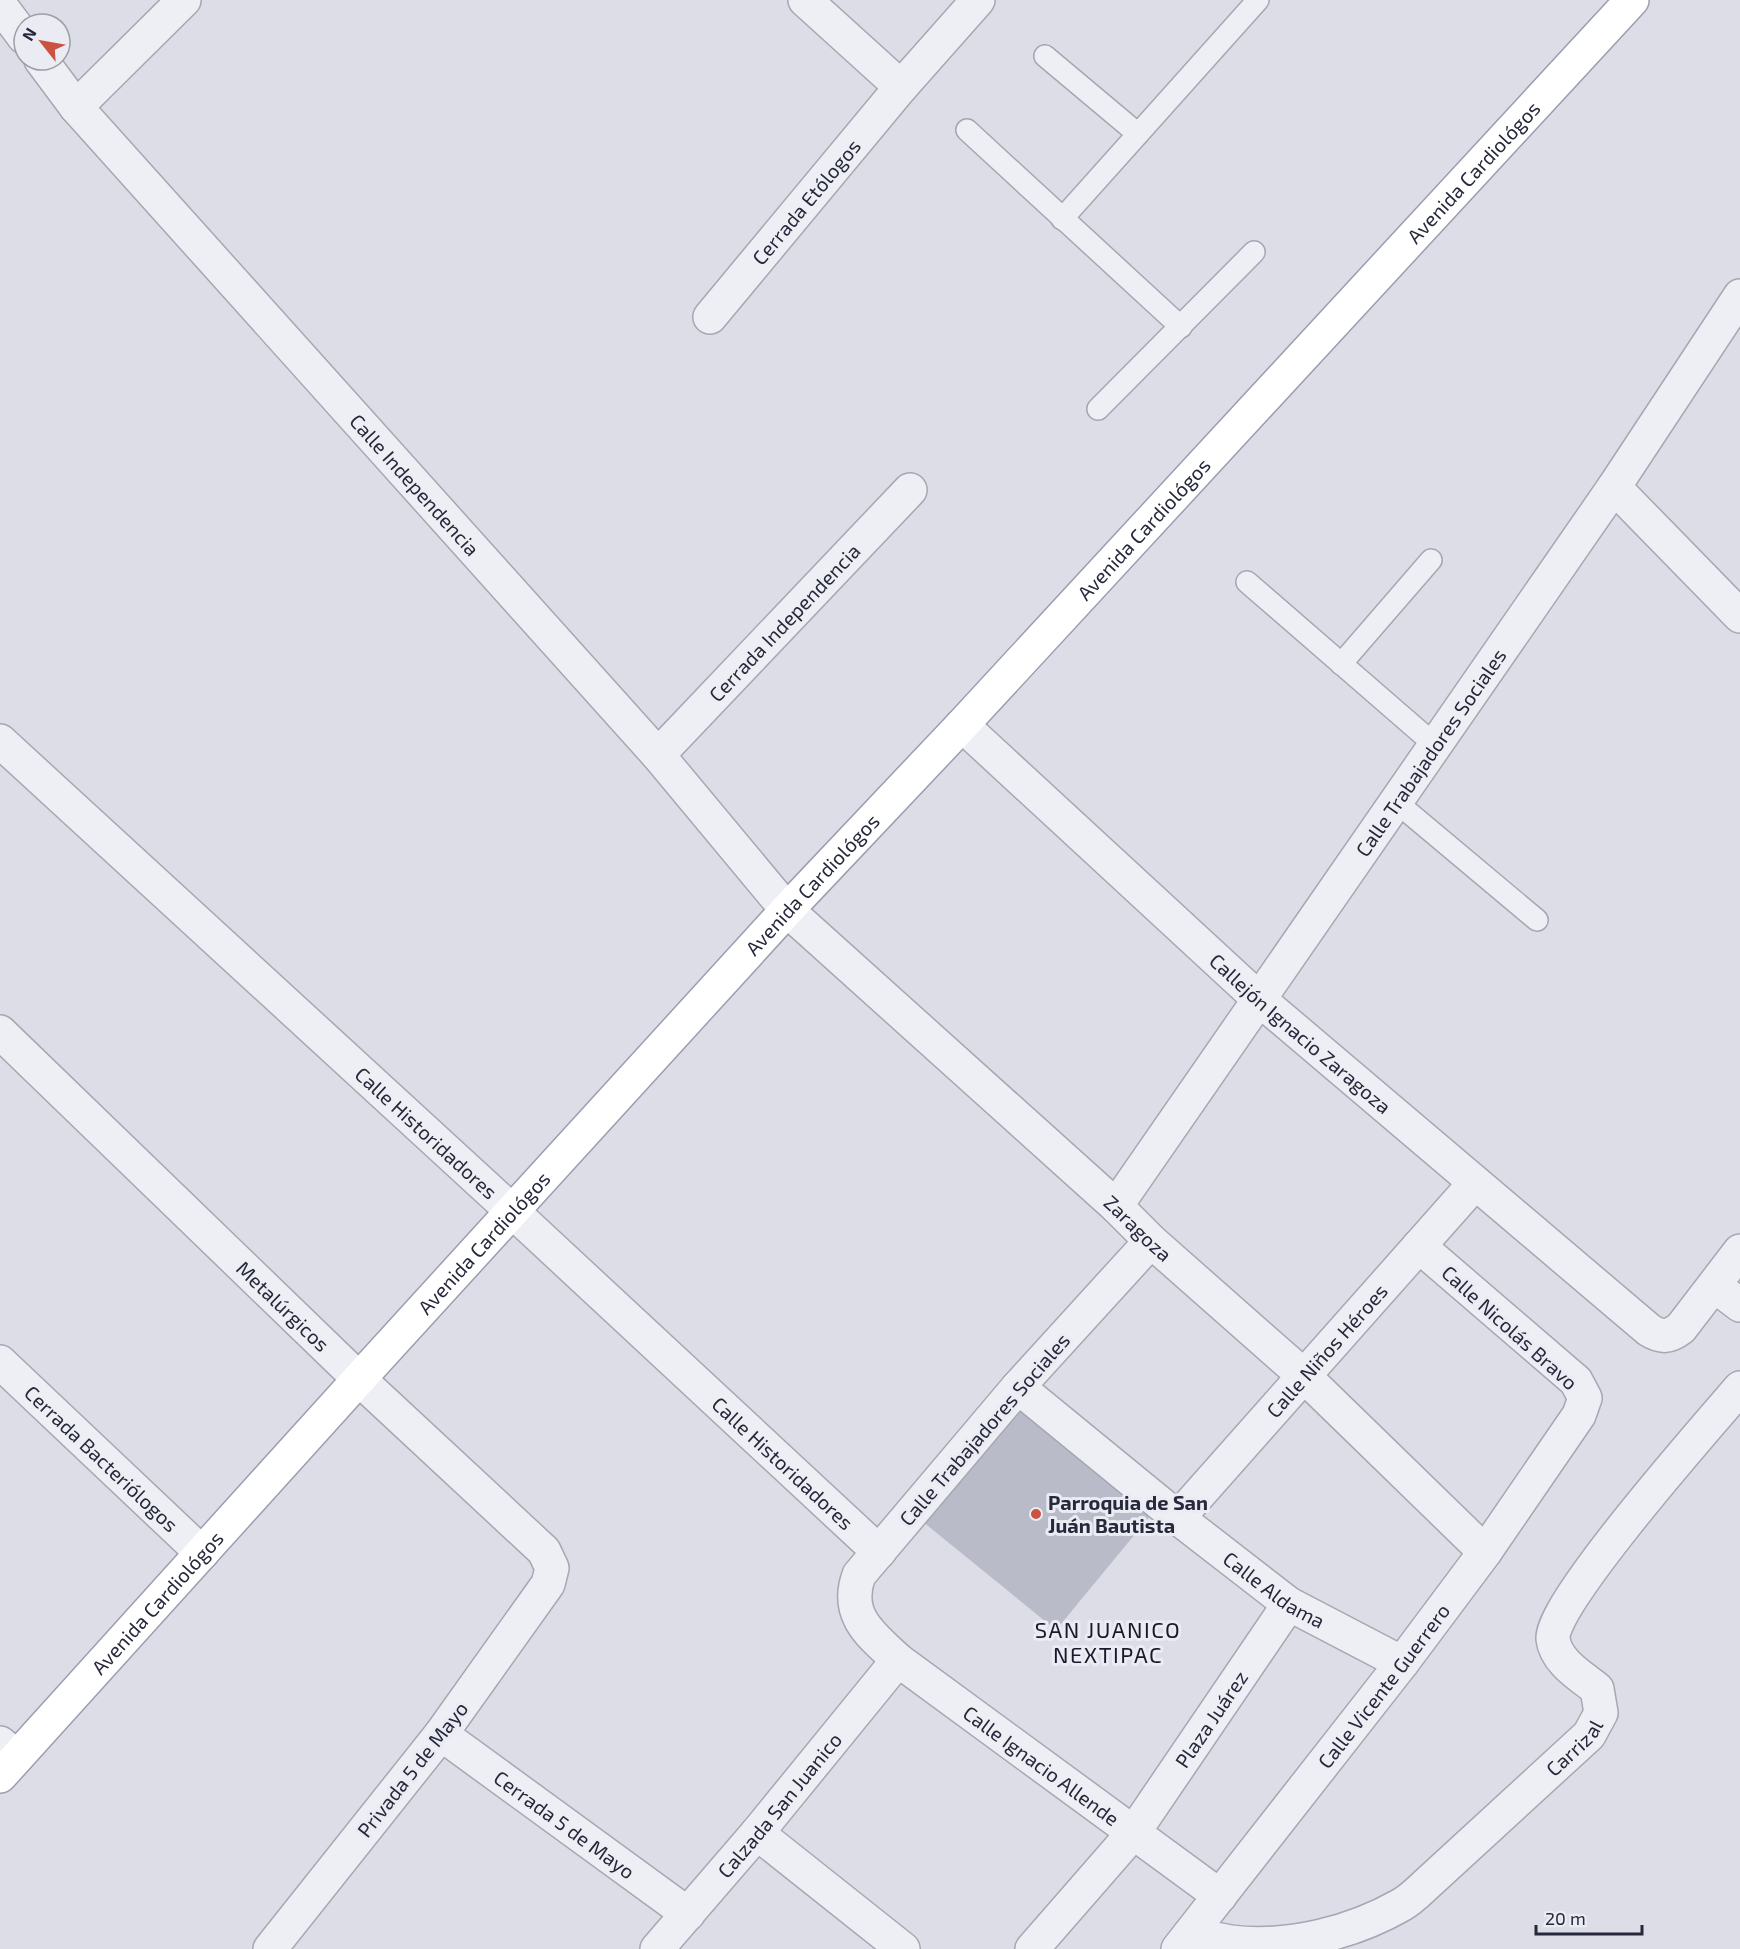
<svg xmlns="http://www.w3.org/2000/svg" width="1740" height="1949" font-family="'Exo 2',sans-serif">
	<rect width="100%" height="100%" fill="#dcdde6"/>
	<!-- building -->
	<polygon fill="#b9bbc8" points="1019,1402 1155,1510 1056,1630 917,1517"/>
	<g fill="none" stroke-linecap="round" stroke-linejoin="round">
		<!-- lane casing -->
		<g stroke="#a5a7b3" stroke-width="24">
			<g id="lane">
				<polyline points="1045,56 1138,134"/>
				<polyline points="967,130 1181,327"/>
				<polyline points="1062,219 1258,0"/>
				<polyline points="1098,409 1254,252"/>
				<polyline points="1247,582 1435,745"/>
				<polyline points="1341,664 1431,560"/>
				<polyline points="1395,801 1537,920"/>
			</g>
		</g>
		<!-- street casing -->
		<g stroke="#a5a7b3" stroke-width="36">
			<g id="street">
				<polyline points="805,0 901,87"/>
				<polyline points="0,5 24,37"/>
				<path id="s1" d="M 41,60 L 76,107 L 658,755 L 787,910 L 1116,1206 L 1151,1241 L 1303,1375 L 1485,1552"/>
				<polyline points="76,107 184,0"/>
				<path id="s2" d="M 710,317 L 901,87 L 978,0"/>
				<polyline points="1614,487 1740,616"/>
				<path id="s3" d="M 962,725 L 1260,1000 L 1649,1330 C 1662,1338 1669,1337 1681,1328 L 1740,1251"/>
				<path id="s4" d="M 0,741 L 512,1211 L 879,1552"/>
				<path id="s5" d="M 658,755 L 910,490"/>
				<path id="s6" d="M 0,1032 L 359,1379 L 544,1551 L 552,1568 L 548,1584 L 441,1734 L 270,1949"/>
				<path id="s7" d="M 1116,1206 L 1614,487 L 1740,296"/>
				<path id="s8" d="M 1151,1241 L 1018,1387 L 859,1575 C 844,1615 871,1635 898,1660 L 1220,1896"/>
				<polyline points="1715,1286 1740,1305"/>
				<path id="s9" d="M 0,1362 L 202,1553"/>
				<path id="s10" d="M 1018,1387 L 1178,1518 L 1289,1604 L 1402,1663"/>
				<path id="s11" d="M 1178,1518 L 1475,1183"/>
				<path id="s12" d="M 441,1734 L 688,1914"/>
				<polyline points="0,1743 17,1757"/>
				<polyline points="757,1833 903,1949"/>
				<path id="s13" d="M 1190,1934 C 1204,1937 1218,1940 1231,1942 C 1288,1949 1352,1933 1401,1905 C 1412,1899 1421,1889 1430,1881 L 1589,1735 L 1601,1713 L 1597,1689 C 1581,1676 1556,1662 1553,1639 C 1549,1605 1710,1423 1740,1388"/>
				<path id="s14" d="M 657,1949 L 757,1833 L 898,1660"/>
				<path id="s15" d="M 1032,1949 L 1134,1832 L 1289,1604"/>
				<path id="s16" d="M 1178,1949 L 1402,1663 L 1485,1552 L 1579,1415 L 1585,1398 L 1576,1381 L 1419,1246"/>
			</g>
		</g>
		<!-- primary casing -->
		<g stroke="#9b9eb1" stroke-width="36">
			<g id="primary">
				<path id="s17" d="M 0,1776 L 359,1379 L 787,910 L 962,725 L 1632,0"/>
			</g>
		</g>
		<!-- lane -->
		<use href="#lane" stroke="#eeeff4" stroke-width="21"/>
		<!-- street -->
		<use href="#street" stroke="#eeeff4" stroke-width="33"/>
		<!-- primary -->
		<use href="#primary" stroke="#fff" stroke-width="33"/>
	</g>
	<!-- markers -->
	<circle fill="#ca5241" stroke="#ebecf3" stroke-width="2" cx="1036" cy="1514" r="6"/>
	<g text-anchor="middle" dominant-baseline="central" stroke-width="6" stroke-linejoin="round" paint-order="stroke">
		<!-- street labels -->
		<g font-size="20" fill="#26283b" stroke="#ebecf3">
			<text stroke="none"><textPath href="#s17" startOffset="2178">Avenida Cardiológos</textPath></text>
			<text stroke="none"><textPath href="#s2" startOffset="150">Cerrada Etólogos</textPath></text>
			<text stroke="none"><textPath href="#s1" startOffset="566">Calle Independencia</textPath></text>
			<text stroke="none"><textPath href="#s17" startOffset="1692">Avenida Cardiológos</textPath></text>
			<text stroke="none"><textPath href="#s5" startOffset="183">Cerrada Independencia</textPath></text>
			<text stroke="none"><textPath href="#s7" startOffset="552">Calle Trabajadores Sociales</textPath></text>
			<text stroke="none"><textPath href="#s17" startOffset="1206">Avenida Cardiológos</textPath></text>
			<text stroke="none"><textPath href="#s3" startOffset="458">Callejón Ignacio Zaragoza</textPath></text>
			<text stroke="none"><textPath href="#s4" startOffset="579">Calle Historidadores</textPath></text>
			<text stroke="none"><textPath href="#s1" startOffset="1605">Zaragoza</textPath></text>
			<text stroke="none"><textPath href="#s17" startOffset="720">Avenida Cardiológos</textPath></text>
			<text stroke="none"><textPath href="#s6" startOffset="394">Metalúrgicos</textPath></text>
			<text transform="translate(1510 1327) rotate(42)">Calle Nicolás Bravo</text>
			<text stroke="none"><textPath href="#s11" startOffset="224">Calle Niños Héroes</textPath></text>
			<text transform="translate(984 1429) rotate(-49)">Calle Trabajadores Sociales</text>
			<text stroke="none"><textPath href="#s9" startOffset="140">Cerrada Bacteriólogos</textPath></text>
			<text stroke="none"><textPath href="#s4" startOffset="1065">Calle Historidadores</textPath></text>
			<text stroke="none"><textPath href="#s10" startOffset="327">Calle Aldama</textPath></text>
			<text stroke="none"><textPath href="#s17" startOffset="234">Avenida Cardiológos</textPath></text>
			<text stroke="none"><textPath href="#s16" startOffset="334">Calle Vicente Guerrero</textPath></text>
			<text stroke="none"><textPath href="#s15" startOffset="292">Plaza Juárez</textPath></text>
			<text stroke="none"><textPath href="#s13" startOffset="453">Carrizal</textPath></text>
			<text stroke="none"><textPath href="#s8" startOffset="723">Calle Ignacio Allende</textPath></text>
			<text transform="translate(412 1769) rotate(-52)">Privada 5 de Mayo</text>
			<text stroke="none"><textPath href="#s14" startOffset="189">Calzada San Juanico</textPath></text>
			<text stroke="none"><textPath href="#s12" startOffset="153">Cerrada 5 de Mayo</textPath></text>
		</g>
		<!-- poi labels -->
		<g font-size="20" font-weight="bold" fill="#26283b" stroke="#ebecf3" text-anchor="start">
			<text x="1048" y="1502">Parroquia de San<tspan x="1048" dy="23">Juán Bautista</tspan></text>
		</g>
		<!-- quarter labels -->
		<g font-size="22" letter-spacing="1.5" fill="#181a2c" stroke="#ebecf3">
			<text x="1108" y="1629">SAN JUANICO<tspan x="1108" dy="25">NEXTIPAC</tspan></text>
		</g>
	</g>
	<!-- north arrow -->
	<g transform="translate(42 42) rotate(301)"><circle r="28" fill="#ebecf3" stroke="#9c9ea9" stroke-width="1.5"/>
	<path d="M0-4.5L10 22L0 15L-10 22Z" fill="#ca5241"/>
	<text y="-9" font-size="16" font-weight="bold" text-anchor="middle" fill="#26283b">N</text>
	</g>
	<!-- scale -->
	<path d="M1536 1925v9h106v-9" fill="none" stroke="#26283b" stroke-width="3"/>
	<text x="1545" y="1925" font-size="18" fill="#26283b" stroke="#ebecf3" stroke-width="4.5" paint-order="stroke">20 m</text>
</svg>
